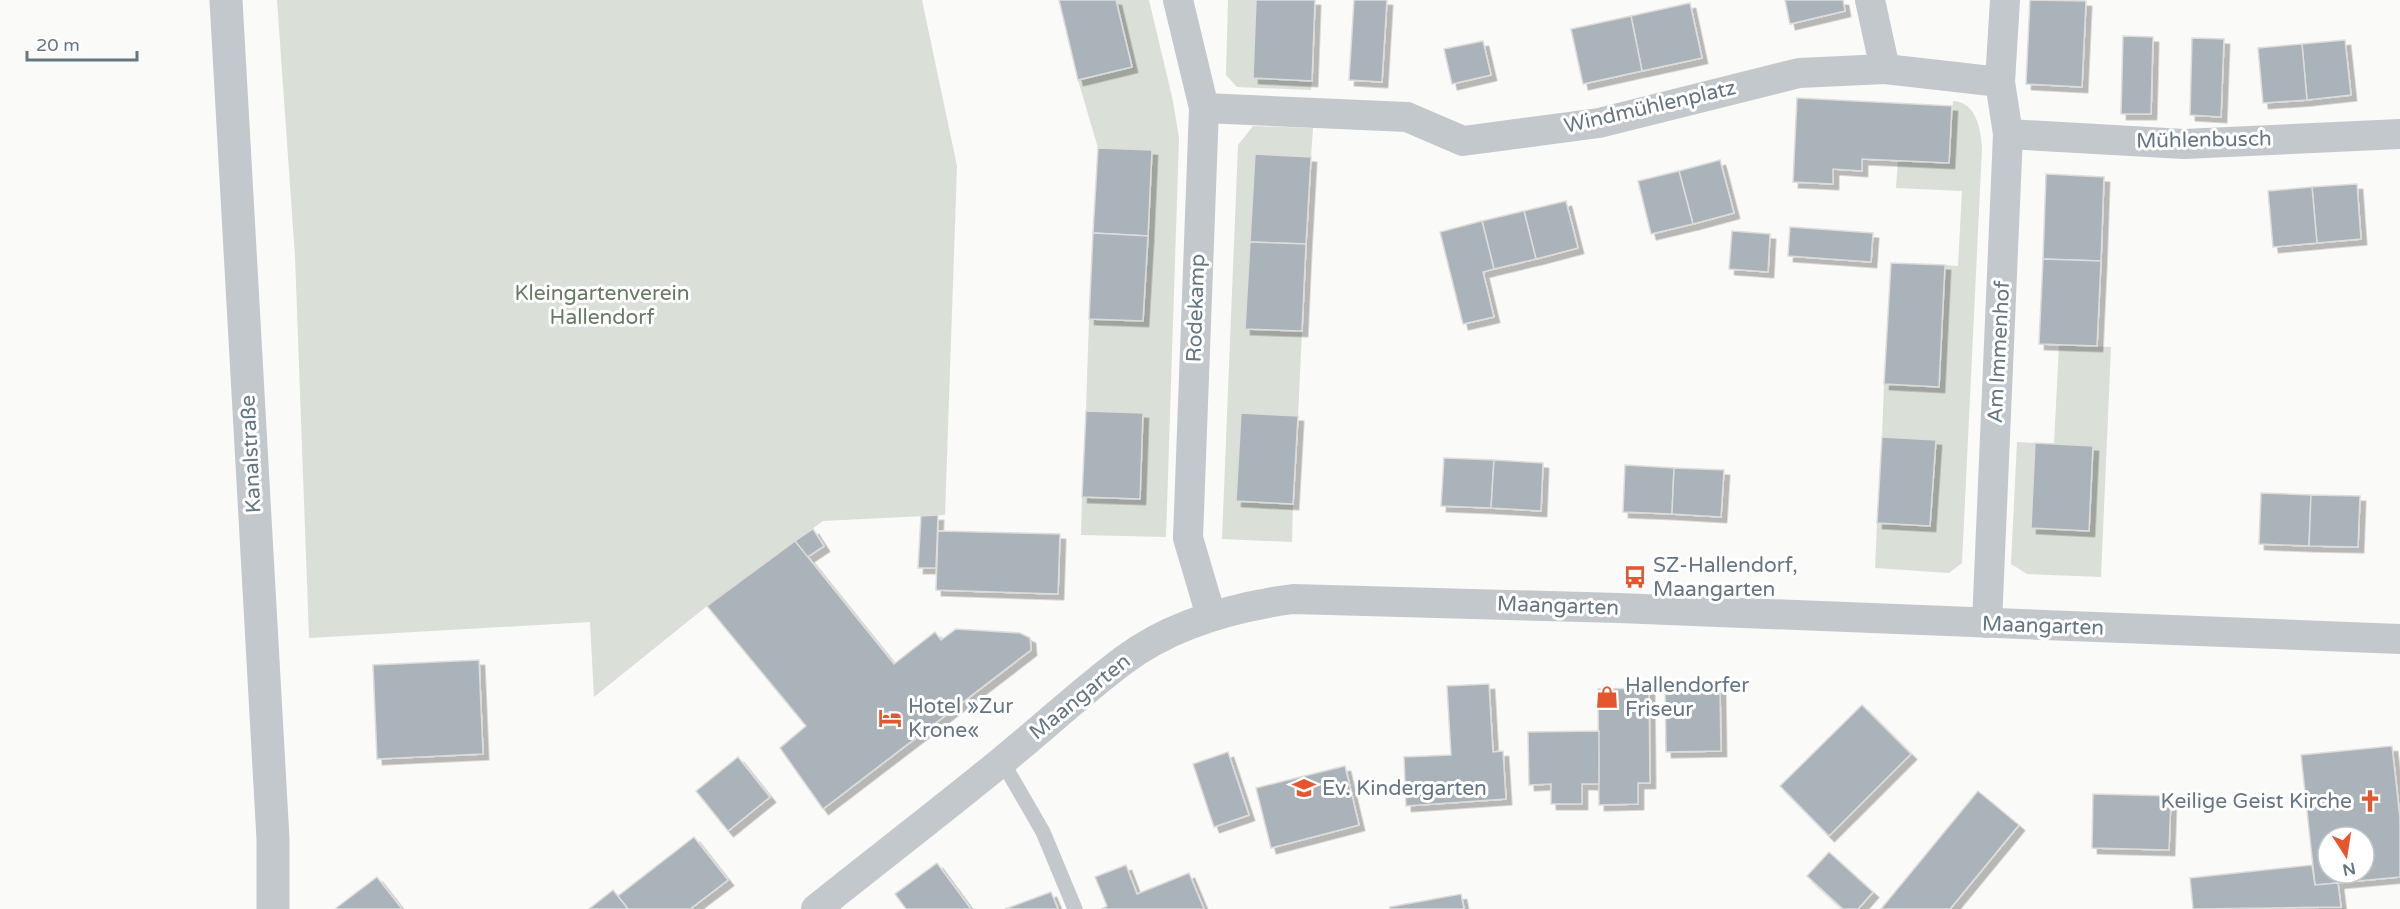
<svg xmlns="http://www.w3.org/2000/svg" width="2400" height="909" font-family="'Varela Round',sans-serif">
	<defs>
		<filter id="shadow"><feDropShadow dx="5.5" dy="5.5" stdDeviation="0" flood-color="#0004"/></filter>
	</defs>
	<rect width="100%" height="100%" fill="#fafaf8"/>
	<!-- green -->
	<g fill="#dadfd7">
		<polygon points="277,0 922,0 957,166 945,515 823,521 707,606 594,697 590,622 309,638 295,256"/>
		<polygon points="1115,0 1149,0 1173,101 1179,138 1166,537 1081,535 1082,497 1140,499 1143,413 1086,411 1089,319 1143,321 1152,151 1098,148 1078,80"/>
		<polygon points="1228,0 1256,0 1253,78 1312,81 1311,90 1237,87 1226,75"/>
		<path d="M 1953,101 C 1976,102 1981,129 1982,148 L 1962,563 L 1949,573 L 1875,568 L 1877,523 L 1930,526 L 1936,441 L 1882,437 L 1884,384 L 1939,387 L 1945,265 L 1958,266 L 1962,191 L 1896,188 L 1898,160 L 1949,163 Z"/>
		<polygon points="1253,126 1313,128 1311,157 1255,155 1245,329 1302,331 1298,416 1241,413 1236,501 1293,504 1292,542 1222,539 1238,145"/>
		<polygon points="2059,345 2111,347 2101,577 2027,574 2011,564 2017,442 2035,443 2031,528 2088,531 2093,446 2054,444"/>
	</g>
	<!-- building -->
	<g fill="#aab3b9" stroke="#dcdcda" stroke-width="1.5" fill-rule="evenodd" filter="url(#shadow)">
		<polygon points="1059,0 1116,0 1132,67 1078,80"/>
		<polygon points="1256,0 1315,0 1312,81 1253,78"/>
		<polygon points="1354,0 1387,0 1382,82 1349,80"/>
		<polygon points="1785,0 1843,0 1845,11 1790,24"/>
		<polygon points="2030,0 2086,1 2082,87 2026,84"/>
		<polygon points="1690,3 1702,58 1642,71 1631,16"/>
		<polygon points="1631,16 1642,71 1583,84 1571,29"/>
		<polygon points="2123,36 2153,37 2151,114 2121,114"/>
		<polygon points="2192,38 2224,39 2221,117 2190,115"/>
		<polygon points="2345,40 2351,95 2307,100 2302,44"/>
		<polygon points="1483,41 1491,75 1452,84 1444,49"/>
		<polygon points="2302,44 2307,100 2263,103 2258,48"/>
		<polygon points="1797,98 1952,106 1949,163 1862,159 1862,171 1833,169 1833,184 1793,182"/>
		<polygon points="1098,148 1152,150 1148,236 1093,233"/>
		<polygon points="1255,154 1311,157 1306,244 1250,242"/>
		<polygon points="1720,160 1734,213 1693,224 1679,171"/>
		<polygon points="1679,171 1693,224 1651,234 1638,181"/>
		<polygon points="2046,174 2104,177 2101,261 2043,259"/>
		<polygon points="2357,184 2361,239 2317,243 2312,187"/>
		<polygon points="2312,187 2317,243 2273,247 2268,191"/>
		<polygon points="1566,201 1578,248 1536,259 1524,211"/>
		<polygon points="1524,211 1536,259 1494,269 1482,221"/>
		<polygon points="1482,221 1494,269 1483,272 1494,317 1463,324 1440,232"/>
		<polygon points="1790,227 1873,233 1871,262 1788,256"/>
		<polygon points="1732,231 1770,234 1768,272 1729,269"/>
		<polygon points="1093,233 1148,236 1143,321 1089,319"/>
		<polygon points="1250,242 1306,244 1302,331 1245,329"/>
		<polygon points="2043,259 2101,261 2097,346 2039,344"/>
		<polygon points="1891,263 1945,265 1939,387 1884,384"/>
		<polygon points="1086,411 1143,413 1140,499 1082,497"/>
		<polygon points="1241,413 1298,416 1293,504 1236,501"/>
		<polygon points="1882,437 1936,440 1930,526 1877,523"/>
		<polygon points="2035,443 2093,446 2089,531 2031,528"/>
		<polygon points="1444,458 1494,460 1491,508 1441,506"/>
		<polygon points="1494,460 1543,463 1541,511 1491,508"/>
		<polygon points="1625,465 1674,468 1672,514 1623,512"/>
		<polygon points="1674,468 1724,470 1721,517 1672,514"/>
		<polygon points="2261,493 2311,495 2309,546 2259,544"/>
		<polygon points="2311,495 2360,496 2358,547 2309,546"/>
		<polygon points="938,515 936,568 918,568 921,516"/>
		<polygon points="813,529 824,546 806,558 795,541"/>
		<polygon points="938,531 1060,534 1058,594 936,590"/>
		<polygon points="795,541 894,664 935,632 941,640 956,629 1020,633 1030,638 1031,650 823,809 780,748 806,726 707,606"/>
		<polygon points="479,660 483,754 377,759 373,665"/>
		<polygon points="1489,684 1493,752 1503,751 1506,799 1406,806 1404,757 1451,755 1447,686"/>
		<polygon points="1649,688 1650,783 1638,783 1638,804 1599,805 1598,689"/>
		<polygon points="1665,688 1720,688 1721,751 1666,752"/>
		<polygon points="1862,705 1911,754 1829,836 1780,786"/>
		<polygon points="1599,731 1599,784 1582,784 1582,804 1551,804 1551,784 1529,785 1528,732"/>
		<path d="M 2392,746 L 2400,818 L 2400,877 L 2315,885 L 2301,755 ZM 2328,837 L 2364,837 L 2364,873 L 2328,873 Z"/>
		<polygon points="1228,752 1249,815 1214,827 1193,764"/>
		<polygon points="738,757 770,797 728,831 696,791"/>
		<polygon points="1345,766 1359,825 1271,848 1256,788"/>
		<polygon points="1978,791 2019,825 1950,909 1881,909"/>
		<polygon points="2093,794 2171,796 2169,850 2092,848"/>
		<polygon points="694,837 728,880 690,909 628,909 618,896"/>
		<polygon points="1829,852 1873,892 1858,909 1843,909 1807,876"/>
		<polygon points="937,863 971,909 906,909 895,894"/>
		<polygon points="1126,865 1137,894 1189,873 1204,909 1102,909 1107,906 1095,877"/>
		<polygon points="2312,865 2315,885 2338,883 2341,907 2193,909 2190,878"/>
		<polygon points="377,877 402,909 337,909 336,908"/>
		<polygon points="613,890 628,909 589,909"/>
		<polygon points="1051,892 1058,909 1005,909"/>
		<polygon points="1461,894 1464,909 1390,909 1390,907"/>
	</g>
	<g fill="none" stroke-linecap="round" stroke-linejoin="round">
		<!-- service -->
		<polyline stroke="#c3c8cc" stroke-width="15" points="1002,761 1043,832 1075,909"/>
		<!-- minor -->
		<g stroke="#c3c8cc" stroke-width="30">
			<polyline points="1178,0 1204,108 1188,538 1211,616"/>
			<polyline points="1870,0 1885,69 2000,82"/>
			<polyline points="1204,108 1407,117 1463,141 1599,123 1799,73 1885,69"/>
			<polyline points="2008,134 2184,144 2400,134"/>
			<polyline points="1987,623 2008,134 2000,82 2005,0"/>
			<path d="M 816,909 C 877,860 940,812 1001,762 C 1042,729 1081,692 1124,660 C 1172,624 1234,607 1293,599 L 1619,608 L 2400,639"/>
		</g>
		<!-- tertiary -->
		<polyline stroke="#c3c8cc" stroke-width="33" points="226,0 273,839 273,909"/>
	</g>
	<!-- icons -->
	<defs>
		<g id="bus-bare" transform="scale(1.8)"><path d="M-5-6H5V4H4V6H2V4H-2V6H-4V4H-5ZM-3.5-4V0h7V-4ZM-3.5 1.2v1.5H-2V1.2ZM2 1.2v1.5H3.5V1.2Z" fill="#e4572e" stroke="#fff" stroke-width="2.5" paint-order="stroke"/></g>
		<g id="shop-bare" transform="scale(1.8)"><path d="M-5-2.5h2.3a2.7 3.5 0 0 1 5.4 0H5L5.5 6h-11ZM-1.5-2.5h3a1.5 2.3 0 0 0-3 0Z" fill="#e4572e" stroke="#fff" stroke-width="2.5" paint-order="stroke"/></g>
		<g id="hotel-bare" transform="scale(1.8)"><path d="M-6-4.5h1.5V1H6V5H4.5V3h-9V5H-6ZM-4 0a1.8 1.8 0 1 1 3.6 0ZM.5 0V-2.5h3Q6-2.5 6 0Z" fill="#e4572e" stroke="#fff" stroke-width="2.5" paint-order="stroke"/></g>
		<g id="school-bare" transform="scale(1.8)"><path d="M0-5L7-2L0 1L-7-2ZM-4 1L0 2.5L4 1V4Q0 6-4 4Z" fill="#e4572e" stroke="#fff" stroke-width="2.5" paint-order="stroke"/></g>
		<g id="church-bare" transform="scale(1.8)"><path d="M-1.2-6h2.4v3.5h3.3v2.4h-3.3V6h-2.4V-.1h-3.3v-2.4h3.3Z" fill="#e4572e" stroke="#fff" stroke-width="2.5" paint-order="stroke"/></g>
	</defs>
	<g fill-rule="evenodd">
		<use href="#bus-bare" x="1635" y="577"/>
		<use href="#shop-bare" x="1607" y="697"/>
		<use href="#hotel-bare" x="890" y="718"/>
		<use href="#school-bare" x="1304" y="788"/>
		<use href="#church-bare" x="2370" y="801"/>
	</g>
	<g text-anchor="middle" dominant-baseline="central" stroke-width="6" stroke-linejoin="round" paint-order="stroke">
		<!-- street labels -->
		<g font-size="21" fill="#657683" stroke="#fff">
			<text transform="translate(1650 107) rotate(-13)">Windmühlenplatz</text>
			<text transform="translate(2204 140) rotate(-1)">Mühlenbusch</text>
			<text transform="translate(1196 308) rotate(-88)">Rodekamp</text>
			<text transform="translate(1999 352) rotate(-87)">Am Immenhof</text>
			<text transform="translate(251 454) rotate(-93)">Kanalstraße</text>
			<text transform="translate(1558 606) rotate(2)">Maangarten</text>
			<text transform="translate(2043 626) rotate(2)">Maangarten</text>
			<text transform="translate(1080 697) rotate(-39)">Maangarten</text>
		</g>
		<!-- park labels -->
		<g font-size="21" fill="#687a64" stroke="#fff">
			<text x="602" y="293">Kleingartenverein<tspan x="602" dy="24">Hallendorf</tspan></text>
		</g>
		<!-- poi labels -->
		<g font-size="21" fill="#657683" stroke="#fff" text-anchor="start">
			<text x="1653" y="565">SZ-Hallendorf,<tspan x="1653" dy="24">Maangarten</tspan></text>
			<text x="1625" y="685">Hallendorfer<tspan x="1625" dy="24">Friseur</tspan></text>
			<text x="908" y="706">Hotel »Zur<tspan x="908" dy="24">Krone«</tspan></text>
			<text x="1322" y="788">Ev. Kindergarten</text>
			<text x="2352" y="801" text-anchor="end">Keilige Geist Kirche</text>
		</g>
	</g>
	<!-- north arrow -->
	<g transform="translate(2346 855) rotate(168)"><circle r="28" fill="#ffffff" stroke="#c1c8cd" stroke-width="1.5"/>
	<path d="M0-4.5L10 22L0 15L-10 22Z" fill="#e4572e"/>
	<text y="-9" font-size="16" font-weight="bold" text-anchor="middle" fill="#657683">N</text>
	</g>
	<!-- scale -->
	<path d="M27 51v9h110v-9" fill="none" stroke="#657683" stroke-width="3"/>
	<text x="36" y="51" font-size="18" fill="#657683" stroke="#ffffff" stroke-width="4.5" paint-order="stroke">20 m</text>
</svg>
